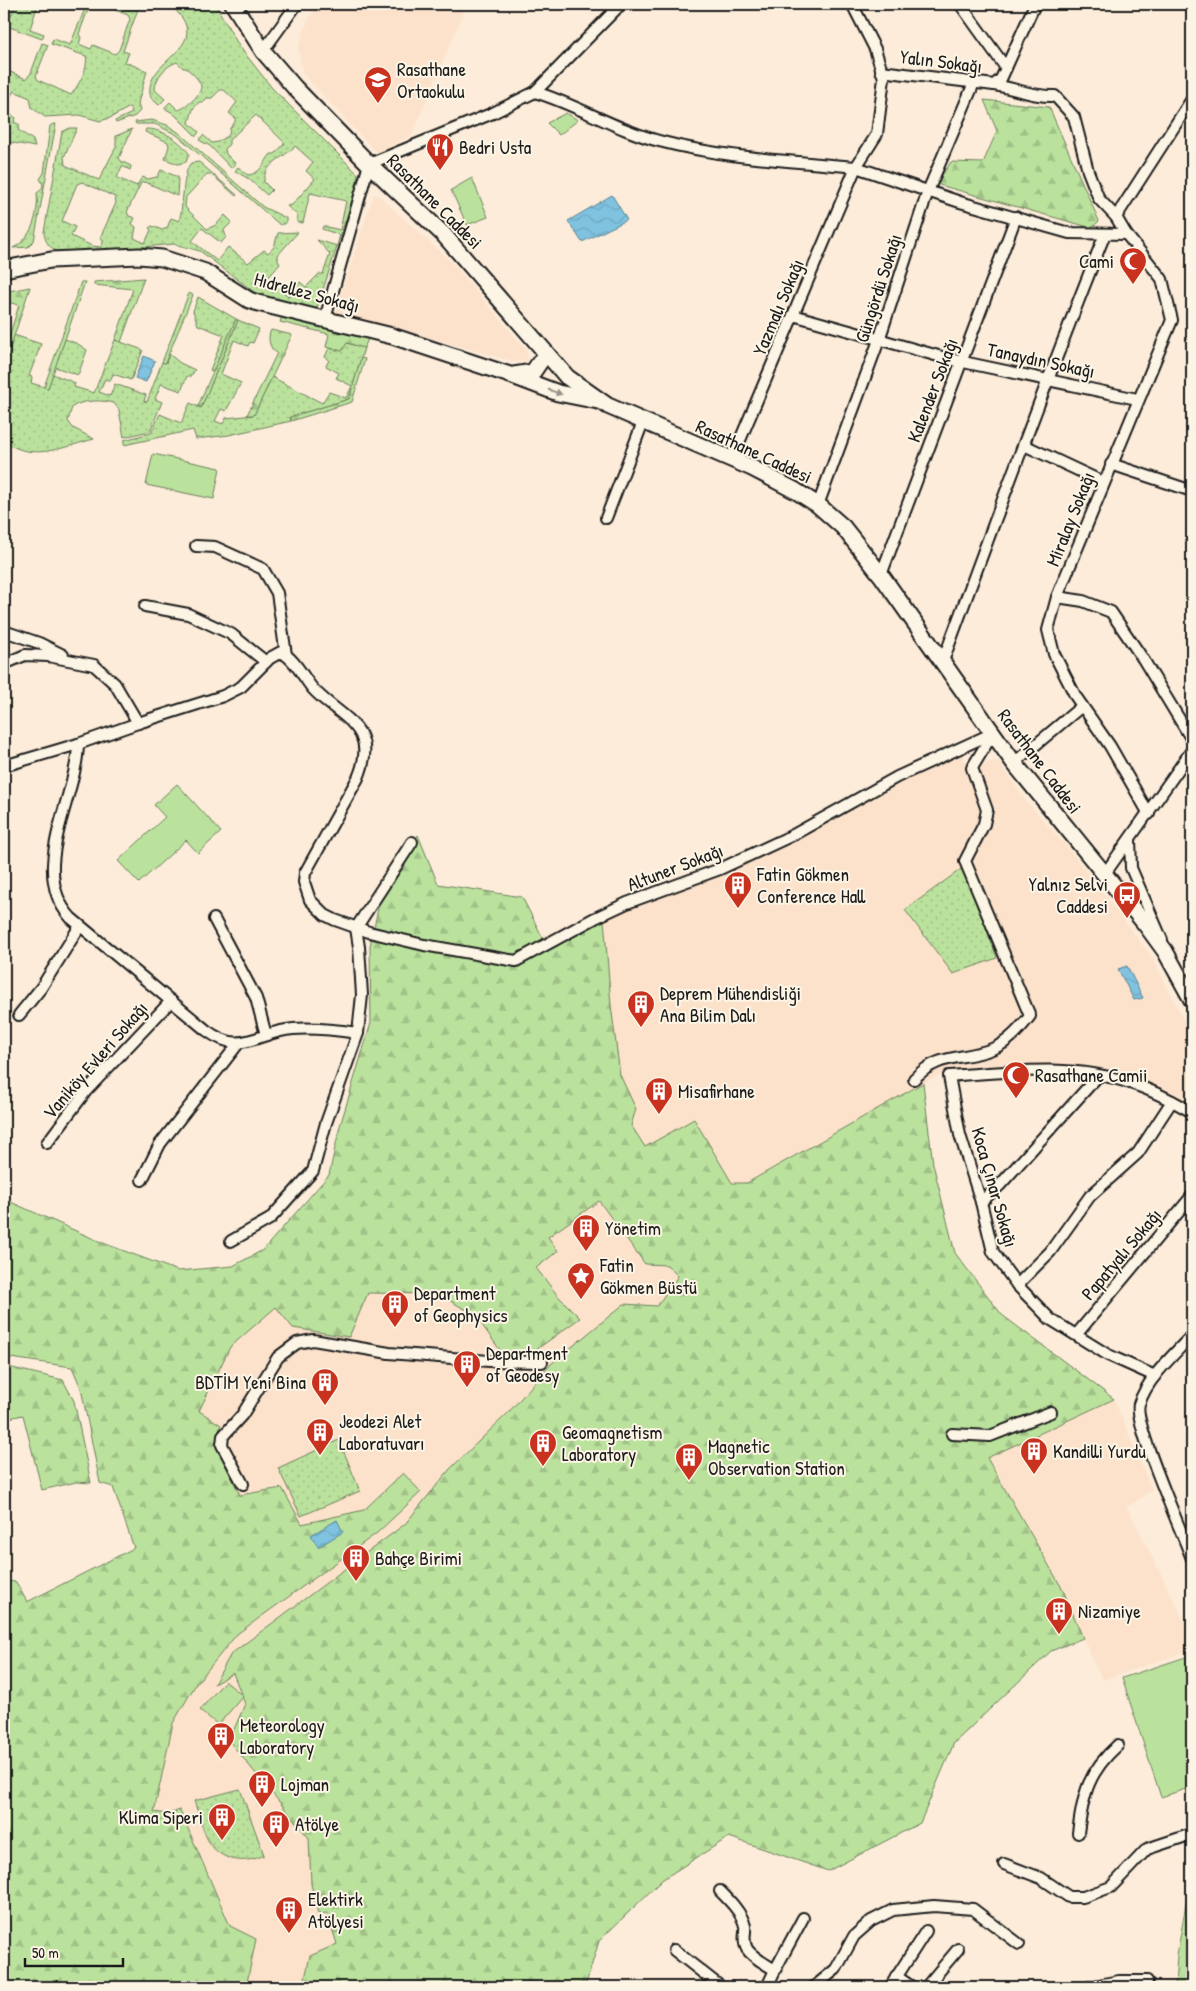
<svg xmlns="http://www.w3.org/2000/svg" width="1196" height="1991" font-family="'Patrick Hand',sans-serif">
	<defs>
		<pattern id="green-dots" width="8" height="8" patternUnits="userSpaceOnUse" patternTransform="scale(1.25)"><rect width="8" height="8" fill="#bbe29d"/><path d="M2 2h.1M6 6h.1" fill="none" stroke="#a0c187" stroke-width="1.8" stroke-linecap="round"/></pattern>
		<pattern id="forest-firs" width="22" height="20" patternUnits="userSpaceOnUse" patternTransform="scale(1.25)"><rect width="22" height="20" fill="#bbe29d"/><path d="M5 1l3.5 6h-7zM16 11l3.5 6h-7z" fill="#a0c187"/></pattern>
		<pattern id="water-waves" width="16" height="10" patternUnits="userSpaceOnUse" patternTransform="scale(1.25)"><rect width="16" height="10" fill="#7fc3e0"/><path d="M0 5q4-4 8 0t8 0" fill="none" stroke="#6da7c0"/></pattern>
	</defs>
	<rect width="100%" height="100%" fill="#fcecd9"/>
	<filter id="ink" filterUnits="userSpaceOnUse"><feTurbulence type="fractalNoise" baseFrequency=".02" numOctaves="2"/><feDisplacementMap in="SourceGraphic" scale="10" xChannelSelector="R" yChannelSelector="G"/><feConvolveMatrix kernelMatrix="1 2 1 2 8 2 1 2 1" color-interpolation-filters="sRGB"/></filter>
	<g filter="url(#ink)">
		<!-- built -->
		<g fill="#fce2cb">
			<polygon points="319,4 467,4 412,135 377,153 303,74 298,48 308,20"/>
			<polygon points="374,194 380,197 453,264 527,351 528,361 516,362 335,312"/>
			<polygon points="963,755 968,768 998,760 1024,799 1068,848 1152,957 1192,1037 1192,1114 1171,1102 1051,1064 943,1074 923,1083 933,1164 955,1253 1002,1315 1114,1399 1152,1490 1127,1507 1192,1637 1192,1650 1102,1680 1083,1638 1051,1651 954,1743 920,1823 828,1871 729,1837 663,1879 599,1941 585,1987 4,1987 4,1780 134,1548 113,1487 103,1243 178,1271 233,1266 263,1250 329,1175 340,1126 371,1023 370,946 524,968 604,919 766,854 923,772"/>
		</g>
		<!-- green -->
		<g fill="url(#green-dots)" stroke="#6c7f5c" fill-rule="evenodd">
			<polygon points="15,4 38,4 30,29 44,34 42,39 7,26"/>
			<path d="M 87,4 L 90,4 L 79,34 L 81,38 L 79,44 L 91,49 L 93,45 L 115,54 L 119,50 L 130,19 L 128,15 L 99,4 L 125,4 L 138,9 L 123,51 L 129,53 L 125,62 L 147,71 L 138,103 L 140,111 L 135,116 L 116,123 L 115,121 L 132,113 L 130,107 L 110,118 L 100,121 L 79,115 L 45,117 L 32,108 L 30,98 L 14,91 L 11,96 L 4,92 L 4,69 L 26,79 L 31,73 L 42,43 L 48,45 L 36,76 L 38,80 L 71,95 C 77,87 89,69 86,56 L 51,44 L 53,39 L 70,45 Z"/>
			<path d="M 169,4 L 215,4 L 239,46 L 272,88 L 358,174 L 356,188 L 317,308 L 314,309 L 258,295 L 200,251 L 174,244 L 71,254 C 56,253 45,247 44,232 L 62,132 L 70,128 L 77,128 L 64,157 L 65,165 L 99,180 L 116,147 L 116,136 L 132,129 L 119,158 L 121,161 L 131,166 L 130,170 L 122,166 L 117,178 L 137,186 L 142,177 L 148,179 L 157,177 L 161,170 L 178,177 L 177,196 L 145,182 L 141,183 L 127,212 L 129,216 L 135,218 L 132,224 L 136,227 L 134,238 L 145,243 L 151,230 L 149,228 L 152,226 L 162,230 L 167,228 L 171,218 L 179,221 C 184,206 182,172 191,163 L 199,162 L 237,195 L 236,196 L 211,174 L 207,174 L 186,197 L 185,207 L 207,229 L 216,225 L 225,215 L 232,222 L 224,230 L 226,237 L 221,243 L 202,228 L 192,241 L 217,261 L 228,247 L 248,263 L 264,250 L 268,253 L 274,247 L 278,233 L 298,232 L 278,255 L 278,261 L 280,264 L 268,278 L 288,296 L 290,294 L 292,296 L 299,288 L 297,286 L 300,282 L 306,287 L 319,274 L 323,274 L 330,254 L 317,240 L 337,246 L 340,235 L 322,229 L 323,226 L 340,230 L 346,201 L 310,193 L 303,223 L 297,222 L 297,215 L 287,206 L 292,205 L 315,179 L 306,171 L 313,162 L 295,146 C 284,158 263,164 264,182 L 272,190 L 267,195 L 249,179 L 235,171 L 238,167 L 248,175 C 261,174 264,162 271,154 L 275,154 L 285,143 L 256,115 L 229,140 L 229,144 L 225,149 L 226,154 L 236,164 L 231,168 L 210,146 L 199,140 L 203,135 L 212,143 L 218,142 L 229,135 L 230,128 L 235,122 L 235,118 L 229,113 L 237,102 L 224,90 L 220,90 L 212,98 L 207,98 L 203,102 L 199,102 L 193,109 L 189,123 L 199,132 L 196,136 L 173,113 L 164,108 L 170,102 L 178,110 C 185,109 202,94 201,86 C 200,80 191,72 186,68 L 183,68 L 177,62 C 165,66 155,78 155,90 L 165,99 L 159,105 L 151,98 C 139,58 222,49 169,4 ZM 82,182 L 115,197 L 116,203 L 100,238 L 104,240 L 101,247 L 92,246 L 71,236 L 75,227 L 62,221 L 77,184 Z"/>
			<polygon points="10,114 16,118 14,122 20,125 18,130 33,140 35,147 4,141 4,124"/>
			<polygon points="152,120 167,125 178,132 263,207 286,218 286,223 280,225 177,135 155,124 136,124 135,122"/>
			<path d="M 53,124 L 56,124 L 34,241 L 28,247 L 13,248 C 32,239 39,213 37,193 L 42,189 L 43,184 L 40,179 L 44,173 L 50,126 Z"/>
			<path d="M 146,129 C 160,128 182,141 189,154 L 186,162 L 178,164 L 165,159 L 169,146 L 168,142 L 145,132 Z"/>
			<polygon points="198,297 236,319 213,372 210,370 224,335 198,325 193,311"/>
			<polygon points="238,320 259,329 253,343 250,342 248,346 234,340 221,374 241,383 226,411 221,409 215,421 223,424 226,418 254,415 272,377 322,403 329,392 346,398 352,386 336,378 339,373 326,366 329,360 325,357 329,348 339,351 347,343 364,348 349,399 290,417 291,421 229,435 196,439 193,430 124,445 124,440 151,433 160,414 181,423 190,403 201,408"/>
			<path d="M 14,335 L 41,344 L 29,376 L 32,377 L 31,383 L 48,388 L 53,374 L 75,383 L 74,387 L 94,393 L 115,340 L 143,350 L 131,380 L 113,374 L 110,381 L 105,379 L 99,392 L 110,396 L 115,384 L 146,395 L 144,401 L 147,402 L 162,362 L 166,363 L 169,354 L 180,363 L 195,370 L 191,376 L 187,376 L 181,391 L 161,384 L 155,399 L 162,402 L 150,431 L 124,437 L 119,410 L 115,404 C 105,399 81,400 72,407 L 68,421 L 73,428 L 94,439 C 67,446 34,461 9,444 L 4,428 L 4,367 Z"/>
			<polygon points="65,339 78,344 87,350 78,375 55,367"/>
			<polygon points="964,867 997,958 953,974 905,910"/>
			<polygon points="339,1440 360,1491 301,1516 278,1468"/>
			<path d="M 240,1789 L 264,1855 C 245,1865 220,1861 209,1842 C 202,1830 199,1814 194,1801 Z"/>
		</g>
		<!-- forest -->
		<g fill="url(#forest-firs)" stroke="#6c7f5c">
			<polygon points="984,100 1049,107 1099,221 1092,228 936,184 951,162 983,163 997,131"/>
			<polygon points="144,278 121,342 115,340 133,289 94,285 94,282"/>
			<polygon points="81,282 85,282 48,388 44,387"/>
			<polygon points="30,287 4,367 4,353 19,305 4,301 4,292"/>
			<polygon points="189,293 193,295 165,363 162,362"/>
			<polygon points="282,317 369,337 364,348 347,343 342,351 326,347 329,334 280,322"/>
			<polygon points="236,319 238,320 201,408 198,406"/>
			<path d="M 271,330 L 292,335 L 254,415 L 247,415 L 277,353 C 269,349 267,337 271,330 Z"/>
			<polygon points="361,358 365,359 352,402 291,421 290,417 349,399"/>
			<polygon points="418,835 438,884 522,897 548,948 604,919 611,1005 620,1075 636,1109 631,1125 645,1147 694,1119 732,1183 747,1183 923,1083 933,1164 955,1253 1002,1315 1114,1399 987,1458 1063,1590 1083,1638 1051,1651 954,1743 920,1823 828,1871 729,1837 663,1879 599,1941 585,1987 303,1987 310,1956 337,1944 327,1913 318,1914 311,1884 309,1838 229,1741 245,1704 233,1673 214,1684 231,1654 405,1524 450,1469 508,1413 551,1364 624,1304 657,1306 678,1276 667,1265 645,1264 599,1201 548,1237 558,1251 536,1268 558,1296 580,1318 533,1352 502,1353 475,1315 438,1294 368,1293 349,1337 293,1328 276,1307 230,1347 199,1411 221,1425 215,1444 240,1495 282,1488 302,1524 364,1510 403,1473 421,1492 377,1533 237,1634 196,1684 173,1723 154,1812 168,1814 180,1810 230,1926 256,1939 246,1987 4,1987 4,1581 16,1582 27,1602 134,1548 113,1487 100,1483 81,1388 72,1367 4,1357 4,1199 103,1243 178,1271 233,1266 263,1250 329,1175 340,1126 371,1023 370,946 381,895"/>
			<polygon points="4,1366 63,1380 74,1401 91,1483 76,1482 42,1490 23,1415 4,1419"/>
			<polygon points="1192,1870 1192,1987 1175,1987 1177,1955"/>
		</g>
		<!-- pitch -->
		<g fill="#bbe29d" stroke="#6c7f5c">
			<polygon points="566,113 578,120 559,135 547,123"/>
			<polygon points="472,178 488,217 467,225 451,190"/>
			<polygon points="153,454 220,468 214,499 146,485"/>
			<polygon points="177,784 221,832 198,853 186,840 139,883 118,861 165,817 154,805"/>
			<polygon points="1192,1655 1192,1787 1161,1797 1122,1678"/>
			<polygon points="225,1681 243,1696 218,1725 200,1710"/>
		</g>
		<!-- water -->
		<g fill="url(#water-waves)" stroke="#578092">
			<polygon points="612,195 627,220 582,242 568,221"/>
			<polygon points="144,356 155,361 146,382 135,378"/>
			<polygon points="1127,966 1143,998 1134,1000 1118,969"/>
			<polygon points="337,1520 343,1532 318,1547 311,1535"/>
		</g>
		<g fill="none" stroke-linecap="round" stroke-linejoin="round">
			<!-- street casing -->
			<g stroke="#1c1c1c" stroke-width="14">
				<g id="street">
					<path d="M 852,4 L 875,49 L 884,78 L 877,134 L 856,167 L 960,202 L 1069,233 L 1126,234 L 1116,217 L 1099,199 L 1088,171 L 1074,117 L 1055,96 C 1033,97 1015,88 994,85"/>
					<polyline points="960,4 1006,68"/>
					<polyline points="263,51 297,4"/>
					<polyline points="881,71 994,85 1001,79 1035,4"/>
					<path d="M 535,92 C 578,105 616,130 659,141 C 723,158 791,161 856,167 L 732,459"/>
					<polyline points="1116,217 1192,99"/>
					<polyline points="1126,234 1162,279 1172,320 1057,597 1048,630 1054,654 1076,697 1110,746 1149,814"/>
					<polyline points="793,315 949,359 1137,399"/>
					<polyline points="325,319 369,164 493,113 535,92 621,4"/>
					<polyline points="1024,445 1103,482"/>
					<polyline points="1111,464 1192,491"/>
					<polyline points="818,505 879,340 928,191 974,83"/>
					<polyline points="606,518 643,422"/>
					<polyline points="196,546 215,547 263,569 277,593 286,655"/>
					<polyline points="881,575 1016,217"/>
					<polyline points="1057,597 1083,601 1111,612 1143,659 1192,740"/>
					<polyline points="145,606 188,614 231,634 266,662"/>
					<polyline points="4,631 39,643 63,655"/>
					<path d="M 943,661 C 996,518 1048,375 1105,234"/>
					<polyline points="4,664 25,655 48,656 94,665 115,684 138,723"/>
					<path d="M 78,744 C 77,798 27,871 71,918 L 206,1030 C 242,1057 256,1032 293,1029 C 314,1027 337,1030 358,1033"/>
					<polyline points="1014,763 1082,706"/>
					<path d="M 4,766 L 78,744 L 138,723 L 223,696 L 241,687 L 270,658 L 281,652 C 295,659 303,677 313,689 C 341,719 380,726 358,778 L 305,873 L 304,882 L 310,900 L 325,915 L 335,920 L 369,932 L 424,945 L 516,961 L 595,918 L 627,903 L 720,869 L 793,835 L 897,777 L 993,733"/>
					<polyline points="1130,839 1131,868 1162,940"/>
					<polyline points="1104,875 1192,750"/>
					<polyline points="214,919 256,998 266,1035"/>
					<polyline points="356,928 412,842"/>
					<polyline points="19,1015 41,988 80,926"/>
					<path d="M 914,1079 C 939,1052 962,1061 992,1049 C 1008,1043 1020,1029 1030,1016 L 965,861 L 984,824 L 987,810 L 972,768 L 993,733"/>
					<polyline points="47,1143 86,1091 171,1001"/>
					<polyline points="142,1180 160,1144 238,1044"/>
					<polyline points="981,1202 1000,1185 1098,1076"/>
					<polyline points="231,1241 270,1219 313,1171 326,1123 358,1033 362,995 359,947 356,928"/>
					<polyline points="1017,1285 1050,1252 1090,1196 1138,1153 1172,1101"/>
					<polyline points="1076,1335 1192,1196"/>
					<path d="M 1192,1335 C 1173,1356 1148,1377 1139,1404 C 1133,1423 1183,1534 1192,1559"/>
					<path d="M 1155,1376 L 1108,1355 L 1050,1319 L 1017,1285 L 993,1252 L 981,1202 L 960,1135 L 949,1076 C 1008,1072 1072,1063 1130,1083 C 1152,1090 1173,1101 1192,1112"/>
					<polyline points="952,1434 990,1436 1051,1412"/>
					<polyline points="243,1484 222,1445 223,1436 242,1415 278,1357 297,1343 313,1340 389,1353 489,1361 542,1362"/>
					<path d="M 1078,1833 C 1083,1794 1088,1772 1118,1745"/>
					<polyline points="1004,1864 1041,1878 1069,1897 1083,1897 1111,1887 1147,1849 1192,1834"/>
					<path d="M 720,1891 C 729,1900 742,1913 745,1926 C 746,1934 742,1940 747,1949 C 753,1958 766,1964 775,1970 L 767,1987"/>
					<polyline points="674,1950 721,1987"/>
					<polyline points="775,1970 803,1918"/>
					<polyline points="896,1976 912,1987"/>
					<polyline points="814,1987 836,1969 854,1936 871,1921 893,1910 934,1906 973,1909 1019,1944"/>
					<polyline points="890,1987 926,1931"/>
					<polyline points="926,1987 958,1949"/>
					<polyline points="1088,1987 1119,1981 1147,1981"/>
				</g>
			</g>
			<!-- secondary casing -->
			<g stroke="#1c1c1c" stroke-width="19">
				<g id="secondary">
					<polyline points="233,4 263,51 295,88 369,164 444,235 567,377 608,406 752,468 796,491 818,505 843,527 881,575 1014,763 1146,925 1165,951 1192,1000"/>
					<polyline points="4,269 51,260 139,256 162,258 205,272 249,300 258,303 392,336 513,376 558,393 598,401"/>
					<polyline points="514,375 533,372 546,353"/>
				</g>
			</g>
			<!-- street -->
			<use href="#street" stroke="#fcf5e5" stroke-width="10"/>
			<!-- secondary -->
			<use href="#secondary" stroke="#fcf5e5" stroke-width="15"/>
		</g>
		<!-- one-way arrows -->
		<defs><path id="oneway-solid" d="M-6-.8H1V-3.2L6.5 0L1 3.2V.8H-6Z" transform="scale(1.25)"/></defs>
		<use fill="#97938b" href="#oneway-solid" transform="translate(555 392) rotate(19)"/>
	</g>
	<!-- icons -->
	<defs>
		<g id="school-pin" transform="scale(1.4375)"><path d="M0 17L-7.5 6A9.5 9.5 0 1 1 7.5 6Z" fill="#c8321e" stroke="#fcf5e5"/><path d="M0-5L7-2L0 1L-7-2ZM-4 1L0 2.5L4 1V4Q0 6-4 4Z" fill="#fff"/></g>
		<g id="restaurant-pin" transform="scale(1.4375)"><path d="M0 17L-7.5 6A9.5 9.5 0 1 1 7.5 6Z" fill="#c8321e" stroke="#fcf5e5"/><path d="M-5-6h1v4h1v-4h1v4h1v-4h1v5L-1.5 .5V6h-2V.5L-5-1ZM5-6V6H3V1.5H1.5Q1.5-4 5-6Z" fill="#fff"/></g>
		<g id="mosque-pin" transform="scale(1.4375)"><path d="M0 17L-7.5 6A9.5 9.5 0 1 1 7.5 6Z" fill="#c8321e" stroke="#fcf5e5"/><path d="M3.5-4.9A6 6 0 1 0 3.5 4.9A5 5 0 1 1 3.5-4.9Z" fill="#fff"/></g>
		<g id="building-pin" transform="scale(1.4375)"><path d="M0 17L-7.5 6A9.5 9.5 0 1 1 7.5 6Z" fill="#c8321e" stroke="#fcf5e5"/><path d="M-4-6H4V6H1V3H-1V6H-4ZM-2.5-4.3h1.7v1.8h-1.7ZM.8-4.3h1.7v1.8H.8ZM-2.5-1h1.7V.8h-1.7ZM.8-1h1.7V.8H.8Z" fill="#fff"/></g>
		<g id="bus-pin" transform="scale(1.4375)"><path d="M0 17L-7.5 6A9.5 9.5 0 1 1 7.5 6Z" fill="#c8321e" stroke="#fcf5e5"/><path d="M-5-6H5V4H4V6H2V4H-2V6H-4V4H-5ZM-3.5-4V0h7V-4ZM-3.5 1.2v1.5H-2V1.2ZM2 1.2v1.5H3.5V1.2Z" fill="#fff"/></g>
		<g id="sight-pin" transform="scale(1.4375)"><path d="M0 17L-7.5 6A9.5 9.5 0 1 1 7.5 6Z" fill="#c8321e" stroke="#fcf5e5"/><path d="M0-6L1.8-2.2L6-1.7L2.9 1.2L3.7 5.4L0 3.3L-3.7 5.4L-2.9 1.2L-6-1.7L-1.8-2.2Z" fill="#fff"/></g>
	</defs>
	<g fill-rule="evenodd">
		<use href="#school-pin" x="378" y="80"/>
		<use href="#restaurant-pin" x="440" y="147"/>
		<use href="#mosque-pin" x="1133" y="261"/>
		<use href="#building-pin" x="738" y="885"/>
		<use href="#bus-pin" x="1127" y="895"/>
		<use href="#building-pin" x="641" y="1004"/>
		<use href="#mosque-pin" x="1016" y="1075"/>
		<use href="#building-pin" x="659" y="1091"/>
		<use href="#building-pin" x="586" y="1228"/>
		<use href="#sight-pin" x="581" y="1276"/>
		<use href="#building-pin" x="395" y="1304"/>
		<use href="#building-pin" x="467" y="1364"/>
		<use href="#building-pin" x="325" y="1382"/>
		<use href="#building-pin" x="320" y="1432"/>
		<use href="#building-pin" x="543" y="1443"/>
		<use href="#building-pin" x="1034" y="1451"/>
		<use href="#building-pin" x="689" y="1457"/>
		<use href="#building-pin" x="356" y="1558"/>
		<use href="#building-pin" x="1059" y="1611"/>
		<use href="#building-pin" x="221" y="1736"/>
		<use href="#building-pin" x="262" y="1784"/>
		<use href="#building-pin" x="222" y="1817"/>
		<use href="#building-pin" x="276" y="1824"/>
		<use href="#building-pin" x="289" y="1910"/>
	</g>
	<g text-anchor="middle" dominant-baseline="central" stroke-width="4" stroke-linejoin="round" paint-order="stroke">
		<!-- street labels -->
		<g font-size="19" fill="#1c1c1c" stroke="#fcf5e5">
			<text transform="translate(941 61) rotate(7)">Yalın Sokağı</text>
			<text transform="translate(435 201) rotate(45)">Rasathane Caddesi</text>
			<text transform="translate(878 288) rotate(-72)">Güngördü Sokağı</text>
			<text transform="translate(307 292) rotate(15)">Hıdrellez Sokağı</text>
			<text transform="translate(778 307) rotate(-67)">Yazmalı Sokağı</text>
			<text transform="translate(1041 360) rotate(12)">Tanaydın Sokağı</text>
			<text transform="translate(932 390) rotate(-69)">Kalender Sokağı</text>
			<text transform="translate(754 451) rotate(25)">Rasathane Caddesi</text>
			<text transform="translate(1070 519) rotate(-68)">Miralay Sokağı</text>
			<text transform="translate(1040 761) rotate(53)">Rasathane Caddesi</text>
			<text transform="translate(675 867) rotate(-21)">Altuner Sokağı</text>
			<text transform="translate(95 1060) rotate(-49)">Vaniköy Evleri Sokağı</text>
			<text transform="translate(995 1187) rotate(74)">Koca Çınar Sokağı</text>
			<text transform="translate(1121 1254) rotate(-50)">Papatyalı Sokağı</text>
		</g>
		<!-- poi labels -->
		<g font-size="19" fill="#1c1c1c" stroke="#fcf5e5" text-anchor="start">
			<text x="397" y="69">Rasathane<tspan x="397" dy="22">Ortaokulu</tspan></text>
			<text x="459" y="147">Bedri Usta</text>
			<text x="1114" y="261" text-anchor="end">Cami</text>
			<text x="757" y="874">Fatin Gökmen<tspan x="757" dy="22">Conference Hall</tspan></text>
			<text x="1108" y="884" text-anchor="end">Yalnız Selvi<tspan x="1108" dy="22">Caddesi</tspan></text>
			<text x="660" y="993">Deprem Mühendisliği<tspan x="660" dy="22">Ana Bilim Dalı</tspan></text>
			<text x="1035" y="1075">Rasathane Camii</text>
			<text x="678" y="1091">Misafirhane</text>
			<text x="605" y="1228">Yönetim</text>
			<text x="600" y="1265">Fatin<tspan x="600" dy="22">Gökmen Büstü</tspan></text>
			<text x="414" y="1293">Department<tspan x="414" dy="22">of Geophysics</tspan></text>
			<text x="486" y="1353">Department<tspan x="486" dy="22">of Geodesy</tspan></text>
			<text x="306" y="1382" text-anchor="end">BDTİM Yeni Bina</text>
			<text x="339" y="1421">Jeodezi Alet<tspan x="339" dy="22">Laboratuvarı</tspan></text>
			<text x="562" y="1432">Geomagnetism<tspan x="562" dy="22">Laboratory</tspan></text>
			<text x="708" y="1446">Magnetic<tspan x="708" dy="22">Observation Station</tspan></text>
			<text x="1053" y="1451">Kandilli Yurdu</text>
			<text x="375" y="1558">Bahçe Birimi</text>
			<text x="1078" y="1611">Nizamiye</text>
			<text x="240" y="1725">Meteorology<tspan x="240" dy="22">Laboratory</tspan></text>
			<text x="281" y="1784">Lojman</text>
			<text x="203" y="1817" text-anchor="end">Klima Siperi</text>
			<text x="295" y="1824">Atölye</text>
			<text x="308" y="1899">Elektirk<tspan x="308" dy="22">Atölyesi</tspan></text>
		</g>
	</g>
	<!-- margin -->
	<rect width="1196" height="1991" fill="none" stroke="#fcf5e5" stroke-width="20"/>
	<rect x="10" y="10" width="1176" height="1971" fill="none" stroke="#1c1c1c" stroke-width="2" filter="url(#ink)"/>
	<!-- scale -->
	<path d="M25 1958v8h98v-8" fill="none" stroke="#1c1c1c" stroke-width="2.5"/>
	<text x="32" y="1958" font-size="15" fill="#1c1c1c" stroke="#fcf5e5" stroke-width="4" paint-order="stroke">50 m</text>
</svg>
